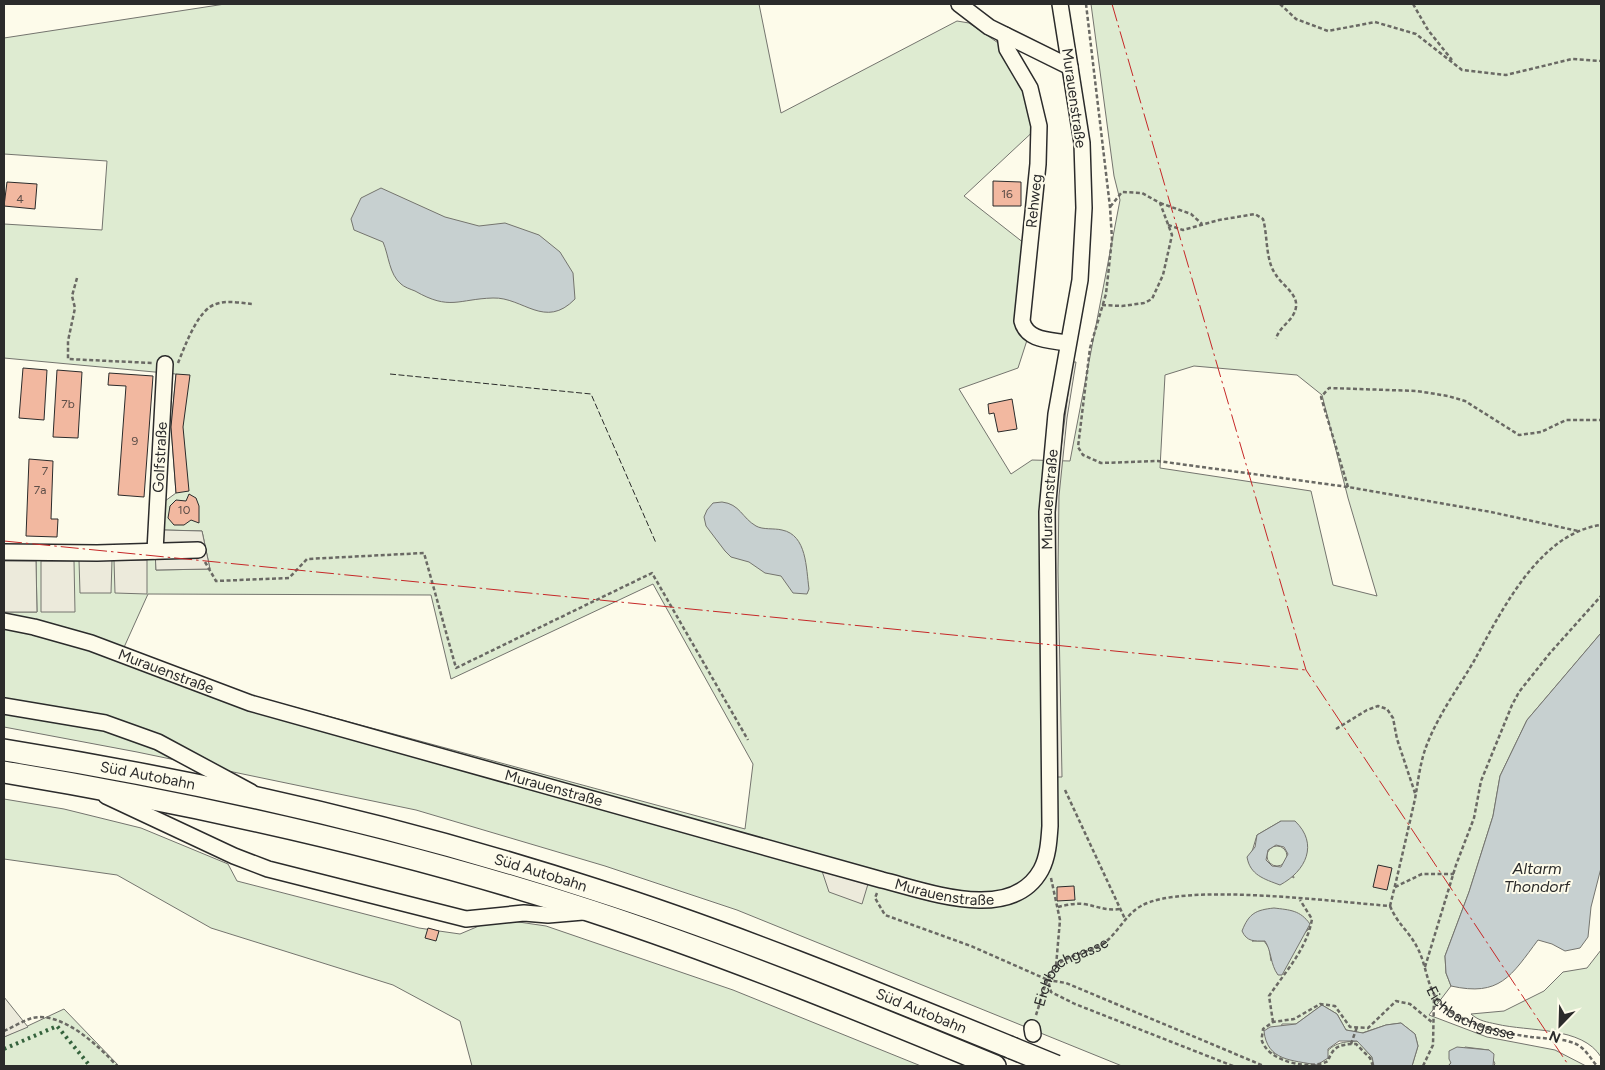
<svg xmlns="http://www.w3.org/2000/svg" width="1605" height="1070" font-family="Figtree,sans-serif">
	<rect width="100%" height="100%" fill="#fdfbea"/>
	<!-- green -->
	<g fill="#deebd1" stroke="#74746e" fill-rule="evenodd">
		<path d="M 225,4 L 759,4 L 781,113 L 957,21 L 969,23 L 1007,49 L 1039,126 L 964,196 L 1029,247 L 1029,334 L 1018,368 L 959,389 L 1011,474 L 1032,460 L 1070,461 L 1120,200 L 1114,176 L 1091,4 L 1601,4 L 1601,633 L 1527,720 L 1500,776 L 1493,816 L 1469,892 L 1445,956 L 1446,973 L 1451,986 L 1429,1015 L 1487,1037 L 1555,1050 L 1586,1066 L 1493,1066 L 1495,1064 L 1489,1050 L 1465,1047 L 1448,1066 L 1412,1066 L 1418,1046 L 1415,1034 L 1401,1023 L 1386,1025 L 1362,1033 L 1346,1030 L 1337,1014 L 1322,1005 L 1296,1024 L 1282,1024 L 1273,1053 L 1317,1065 C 1330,1046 1334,1042 1358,1041 L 1372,1057 L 1374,1066 L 1122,1066 L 737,910 L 605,866 L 416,810 L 137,752 L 4,727 L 4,612 L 37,612 L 36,561 L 4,561 L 4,552 L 155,551 L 156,570 L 210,569 L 202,531 L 164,530 L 165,501 L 176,493 L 171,427 L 176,374 L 4,358 L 4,224 L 102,230 L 107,161 L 4,154 L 4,38 ZM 1194,366 L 1297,375 L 1322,395 L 1348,498 L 1377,596 L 1333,585 L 1311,491 L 1160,468 L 1165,375 ZM 653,584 L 753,764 L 745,829 L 246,694 L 121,654 L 148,594 L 431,595 L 451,679 ZM 1281,821 L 1294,878 L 1251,855 L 1257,835 ZM 1309,929 L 1271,961 L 1269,948 L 1264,941 L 1252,941 Z"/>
		<polygon points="4,799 64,809 141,828 228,864 237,881 419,928 439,931 460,934 486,923 505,920 546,926 733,990 921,1066 472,1066 460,1021 393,985 211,928 117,875 4,859"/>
		<circle cx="1277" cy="856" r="10"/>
		<path d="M 1601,950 L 1601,1057 C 1582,1026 1529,1032 1496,1024 C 1487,1022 1479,1021 1471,1014 L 1504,1011 L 1544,991 L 1563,972 L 1587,968 Z"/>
		<polygon points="64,1009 119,1066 4,1066 4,1037"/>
	</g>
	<!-- parking -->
	<g fill="#eceadb" stroke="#74746e">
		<polygon points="1072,362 1076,362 1067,418 1059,496 1058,571 1062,777 1057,777 1053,571 1055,496"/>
		<polygon points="164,530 202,531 210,569 156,570 155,551 150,537"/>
		<polygon points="79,560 112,560 111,593 80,593"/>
		<polygon points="114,560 147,560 147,594 115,593"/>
		<polygon points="4,561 36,561 37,612 4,612"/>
		<polygon points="41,561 74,561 75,612 41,612"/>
		<polygon points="822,871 868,884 862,904 829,892"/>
		<polygon points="4,997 28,1027 4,1037"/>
	</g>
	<!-- water -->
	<g fill="#c7d0d0" stroke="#74746e" fill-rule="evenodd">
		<path d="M 381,188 L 445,217 L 479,226 L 505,223 L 539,235 L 560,252 L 573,273 L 575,299 C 545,330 523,297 493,298 C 458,299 450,311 415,291 C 410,289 404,287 401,284 C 389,274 389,256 383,242 L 354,230 L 351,219 L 361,198 Z"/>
		<path d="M 722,502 C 740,504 742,518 756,526 C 763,530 774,528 782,530 C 807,535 806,568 809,589 L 807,594 L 793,593 L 781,576 L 765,573 L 749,562 L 731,557 L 725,551 L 706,526 L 704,517 L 707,510 L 713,503 Z"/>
		<path d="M 1601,633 L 1601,868 L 1591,907 L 1588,937 L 1580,948 L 1565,951 L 1552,944 L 1538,940 C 1511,976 1500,997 1451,986 L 1446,973 L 1445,956 L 1469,892 L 1493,816 L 1500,776 L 1527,720 Z"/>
		<path d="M 1281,821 L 1295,821 C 1319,844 1306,871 1280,885 C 1264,879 1250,875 1247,857 L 1255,847 L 1257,835 ZM 1276,845 L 1284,847 L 1288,854 L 1281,867 L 1272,866 L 1266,860 L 1268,850 Z"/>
		<path d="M 1274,908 C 1290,910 1300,910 1310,924 L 1282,975 L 1278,975 C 1270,964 1272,952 1265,941 C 1254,941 1247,942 1242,931 C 1249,913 1256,910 1274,908 Z"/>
		<path d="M 1322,1005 L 1337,1014 L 1346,1030 L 1363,1033 L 1386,1025 L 1401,1023 L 1415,1034 L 1418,1046 L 1412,1066 L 1374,1066 L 1372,1057 L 1357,1041 L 1339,1041 L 1328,1049 L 1328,1058 L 1317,1065 C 1292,1060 1267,1061 1264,1031 L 1270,1027 L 1296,1024 Z"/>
		<polygon points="1457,1047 1489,1050 1494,1054 1493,1066 1448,1066 1451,1063 1449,1059 1449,1051"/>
	</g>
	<!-- building -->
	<g fill="#f2b8a0" stroke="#2b2b2b">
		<polygon points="993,181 1021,182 1021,206 993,206"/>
		<polygon points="7,182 37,184 35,209 4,206"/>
		<polygon points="23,368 47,370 44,420 19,418"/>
		<polygon points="57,370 82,372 78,438 53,437"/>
		<polygon points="109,373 153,376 144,497 118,495 126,386 108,385"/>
		<polygon points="176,374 190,375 183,427 189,491 176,493 171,427"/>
		<polygon points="1012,399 1017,429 998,432 994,413 989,414 988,404"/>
		<polygon points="29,459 53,461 51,519 58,519 57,537 26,536"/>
		<polygon points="189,494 196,498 199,506 199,523 191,520 184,525 174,525 168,518 170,506 176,500 186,501"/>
		<polygon points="1378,865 1392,868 1387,890 1373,887"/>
		<polygon points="1074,886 1075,900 1057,901 1057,887"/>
		<polygon points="428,928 439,931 436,941 425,938"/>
	</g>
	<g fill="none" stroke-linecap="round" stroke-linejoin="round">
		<!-- minor casing -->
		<g stroke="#2b2b2b" stroke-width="18">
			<g id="minor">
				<polyline points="959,4 989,27 1070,67"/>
				<path d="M 1005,35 L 1007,49 L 1030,88 L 1039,126 L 1038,164 L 1022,321 C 1027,341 1050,340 1067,343"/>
				<path id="s3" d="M 155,551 L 165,364"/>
				<polyline points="4,552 97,553 198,550"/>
				<path id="s4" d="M 4,621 L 34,627 L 91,643 L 250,703 L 882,880 C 927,891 1011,924 1041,870 C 1048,857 1049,841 1050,826 L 1047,512 L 1056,414 L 1080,280 L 1084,208 L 1082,143 L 1060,4"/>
				<polyline points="4,706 105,723 158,742 251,792"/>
				<polyline points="106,796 234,856 268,869 466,919 524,913 548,915 583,912"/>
				<polyline points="1032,1028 1033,1034"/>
			</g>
		</g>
		<!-- highway casing -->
		<g stroke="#2b2b2b" stroke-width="24">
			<g id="highway">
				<path id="s5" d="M 4,750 C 204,782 403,827 596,890 C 737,935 875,992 1012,1048"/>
				<path d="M 4,772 C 202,805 400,849 591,911 C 728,956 862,1011 995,1066"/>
			</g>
		</g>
		<!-- path -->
		<g stroke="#6a6964" stroke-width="2.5" stroke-dasharray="4 2.5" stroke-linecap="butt">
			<polyline points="1086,4 1110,207 1112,239 1106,294 1090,348 1078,447 1083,455 1101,463 1158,461 1348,487 1491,512 1578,531"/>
			<polyline points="1280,4 1296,19 1328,31 1375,22 1416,34 1462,70 1506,75 1572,59 1601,61"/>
			<polyline points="1413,4 1428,30 1452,60"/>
			<polyline points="1160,203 1191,214 1202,224"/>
			<path d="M 1168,225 L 1183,230 L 1219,220 L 1255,214 L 1263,219 C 1268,236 1265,260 1276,275 C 1282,285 1298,294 1296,307 C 1294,321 1279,326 1276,339"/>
			<polyline points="77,278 72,296 75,308 68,341 68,359 152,363"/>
			<polyline points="1102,305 1122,306 1144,303 1152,299 1163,275 1172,235 1160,203 1142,193 1122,192 1110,207"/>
			<path d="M 178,363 C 185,346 198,309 216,304 C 228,300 241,303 252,304"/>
			<polyline points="1348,487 1321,397 1329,388 1417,391 1448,396 1465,401 1519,435 1541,432 1566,420 1601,420"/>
			<polyline points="205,562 216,581 289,578 307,559 424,553 456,668 652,573 748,740"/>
			<polyline points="1336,729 1367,710 1378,706 1387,709 1393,718 1397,739 1415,793"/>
			<polyline points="1065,790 1125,919"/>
			<polyline points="1051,878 1060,920 1056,966"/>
			<polyline points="1395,887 1422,874 1454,874"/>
			<polyline points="877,893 875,898 885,915 971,946 1048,980"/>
			<path d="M 1390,906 C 1399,870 1407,834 1415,799 C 1418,782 1420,763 1426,747 C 1438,715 1457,690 1474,661 C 1501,612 1539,533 1601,525"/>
			<path id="s1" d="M 1390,906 C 1398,925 1409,931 1417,947 C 1428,967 1426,992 1445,1008 C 1468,1026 1503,1033 1531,1037 C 1546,1039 1563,1038 1576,1044 C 1585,1048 1591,1059 1597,1066"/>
			<path d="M 1058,907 C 1066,905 1075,903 1083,904 C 1098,906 1104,911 1120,909"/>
			<polyline points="1425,967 1456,865 1474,818 1481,781 1512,705 1519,692 1550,653 1601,596"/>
			<path id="s2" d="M 1036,1015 C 1041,1001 1045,978 1056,966 C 1065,956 1091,952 1104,943 C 1118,933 1125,915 1141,906 C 1182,882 1337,902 1390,906"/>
			<path d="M 1273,1022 L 1269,996 C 1285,972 1307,949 1312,919 L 1300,900"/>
			<path d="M 4,1031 C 13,1027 23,1021 32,1018 C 62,1011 99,1046 117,1066"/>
			<polyline points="1351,1044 1357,1027"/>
			<polyline points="1233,1066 1075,1004 1051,992 1048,980 1066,983 1264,1066"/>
			<path d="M 1373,1066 L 1370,1058 L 1356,1044 C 1341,1044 1333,1046 1328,1061 C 1311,1070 1270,1063 1262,1041 C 1261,1038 1263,1033 1263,1029 L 1273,1022 L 1294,1019 L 1320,1004 L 1335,1006 L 1350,1027 L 1368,1028 L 1396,1001 L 1410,1004 L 1433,1023"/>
			<polyline points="1423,1066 1433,1045 1434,997"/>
		</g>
		<!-- minor -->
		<use href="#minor" stroke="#fdfbea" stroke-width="15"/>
		<!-- highway -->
		<use href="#highway" stroke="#fdfbea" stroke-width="21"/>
		<!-- highway-bridge casing -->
		<g stroke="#2b2b2b" stroke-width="24" stroke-linecap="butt">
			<polyline id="highway-bridge" points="1012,1048 1056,1066"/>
		</g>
		<!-- highway-bridge -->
		<use href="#highway-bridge" stroke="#fdfbea" stroke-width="21"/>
		<!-- hedge -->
		<polyline stroke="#34623c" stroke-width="4" stroke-dasharray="2.5 4" stroke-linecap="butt" points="4,1049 57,1026 90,1066"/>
		<!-- fence -->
		<polyline stroke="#2b2b2b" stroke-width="1" stroke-dasharray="6 2.5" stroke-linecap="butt" points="390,374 591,394 656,543"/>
		<!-- power -->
		<g stroke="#c62828" stroke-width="1" stroke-dasharray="18 4 2.5 4" stroke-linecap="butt">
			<polyline points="1112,4 1306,670 1569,1066"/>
			<polyline points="4,541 1306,670"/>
		</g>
	</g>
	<g text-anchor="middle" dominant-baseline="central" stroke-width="4" stroke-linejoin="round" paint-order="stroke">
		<!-- number labels -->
		<g font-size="12" fill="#5d4e48">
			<text x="1007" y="194">16</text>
			<text x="20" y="199">4</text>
			<text x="68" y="404">7b</text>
			<text x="135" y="441">9</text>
			<text x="45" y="471">7</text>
			<text x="40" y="490">7a</text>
			<text x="184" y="510">10</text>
		</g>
		<!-- street labels -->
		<g font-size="15" fill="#2b2b2b" stroke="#fdfbea">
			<text transform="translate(1074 98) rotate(82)">Murauenstraße</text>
			<text transform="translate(1034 201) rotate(-84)">Rehweg</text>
			<text stroke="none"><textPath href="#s3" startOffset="94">Golfstraße</textPath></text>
			<text stroke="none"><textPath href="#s4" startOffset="1460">Murauenstraße</textPath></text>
			<text stroke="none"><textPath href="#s4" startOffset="170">Murauenstraße</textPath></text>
			<text stroke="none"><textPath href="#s5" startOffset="146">Süd Autobahn</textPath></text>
			<text stroke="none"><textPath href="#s4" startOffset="575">Murauenstraße</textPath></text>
			<text stroke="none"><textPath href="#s5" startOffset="551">Süd Autobahn</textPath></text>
			<text stroke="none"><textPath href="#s4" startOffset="980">Murauenstraße</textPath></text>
			<text stroke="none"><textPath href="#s2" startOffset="60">Eichbachgasse</textPath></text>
			<text stroke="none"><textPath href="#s1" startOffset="142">Eichbachgasse</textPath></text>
			<text stroke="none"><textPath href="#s5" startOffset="956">Süd Autobahn</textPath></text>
		</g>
		<!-- water labels -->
		<g font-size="16" font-style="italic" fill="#2b2b2b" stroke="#fdfbea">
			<text x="1537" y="868">Altarm<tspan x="1537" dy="18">Thondorf</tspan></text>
		</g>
	</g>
	<!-- border -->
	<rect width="1605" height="1070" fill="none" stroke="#2b2b2b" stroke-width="10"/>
	<!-- north arrow -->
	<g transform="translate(1560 1025) rotate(203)" stroke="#fdfbea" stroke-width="4" paint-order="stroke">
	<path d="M0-4L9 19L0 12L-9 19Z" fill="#2b2b2b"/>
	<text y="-8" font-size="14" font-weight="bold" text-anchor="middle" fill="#2b2b2b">N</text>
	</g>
</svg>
